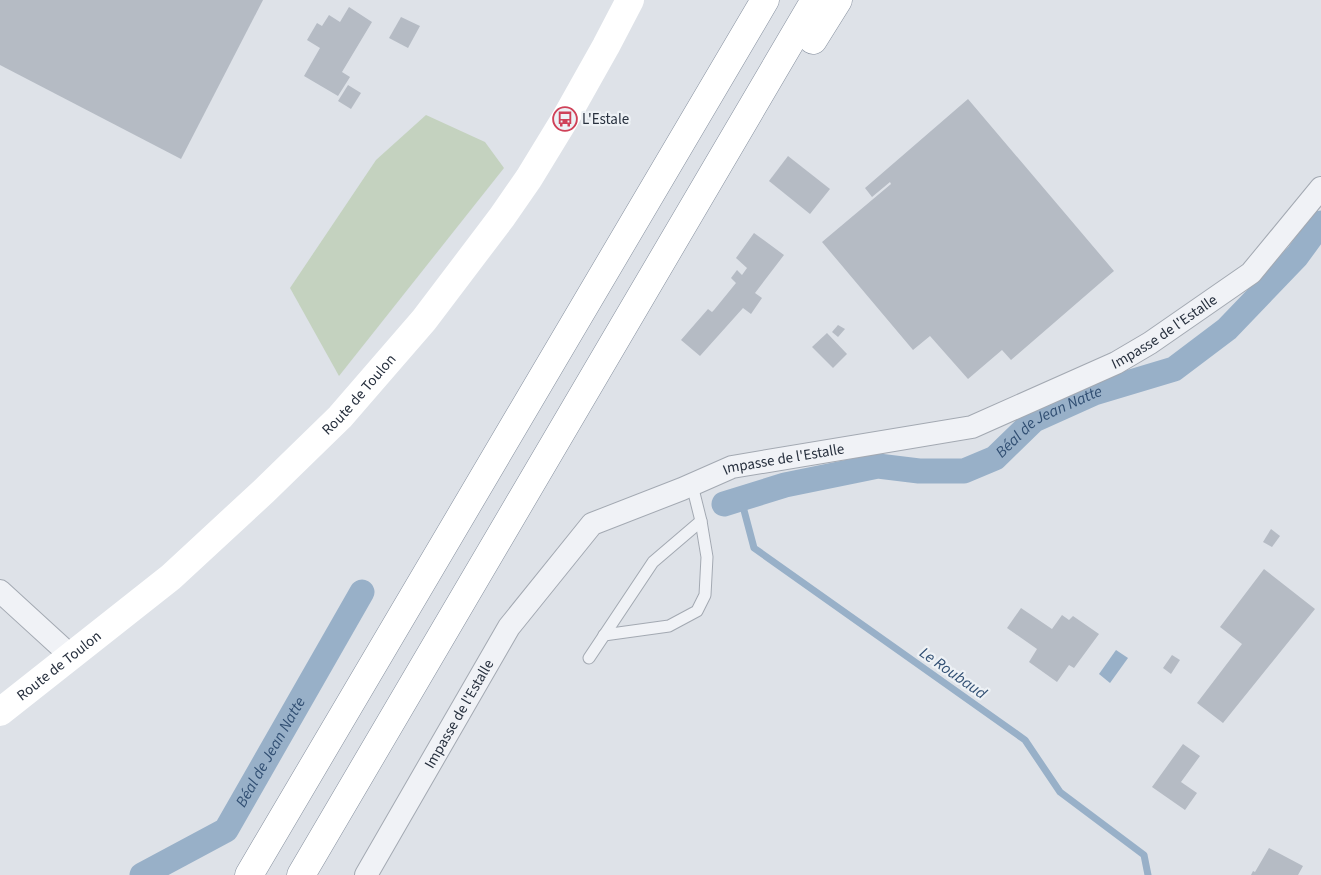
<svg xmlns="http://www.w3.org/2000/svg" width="1321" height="875" font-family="'Source Sans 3',sans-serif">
	<rect width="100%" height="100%" fill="#dee2e8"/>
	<!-- green -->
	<polygon fill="#c4d2bf" points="426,115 485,142 504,168 339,376 290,288 376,160"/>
	<!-- water -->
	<polygon fill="#98b0c8" points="1116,650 1128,658 1110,683 1099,674"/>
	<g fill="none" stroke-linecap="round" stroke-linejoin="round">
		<!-- stream -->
		<polyline stroke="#98b0c8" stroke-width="7" points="741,499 754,548 1025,740 1060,792 1144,855 1148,875"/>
		<!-- canal -->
		<g stroke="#98b0c8" stroke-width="25">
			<path id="s1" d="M 724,504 L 785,485 L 878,466 L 919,471 L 964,471 L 995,458 L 1034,420 L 1094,393 L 1174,369 L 1227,329 L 1297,256 L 1321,223"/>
			<path id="s2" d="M 142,875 L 226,830 L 362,592"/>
		</g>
	</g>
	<!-- building -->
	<g fill="#b5bbc4">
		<polygon points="0,0 263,0 181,159 0,65"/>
		<polygon points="349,7 372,22 342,72 350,77 338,96 304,76 320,48 307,40 317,23 322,26 329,15 340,22"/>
		<polygon points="401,17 420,26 408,48 389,38"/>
		<polygon points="348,85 361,93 351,109 338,101"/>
		<polygon points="968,99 1114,271 1011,360 1002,350 968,379 930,336 913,350 822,242 891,184 890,182 872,197 865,188"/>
		<polygon points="788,156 830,189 810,214 769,181"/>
		<polygon points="754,233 784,255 755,293 762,298 751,314 743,308 700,356 681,340 708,309 712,312 714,310 736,283 731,278 737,270 742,275 747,268 736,258"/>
		<polygon points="838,325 845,329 838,337 832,332"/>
		<polygon points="827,333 847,354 833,368 812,347"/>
		<polygon points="1271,529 1280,536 1272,547 1263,542"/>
		<polygon points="1264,569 1315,609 1223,723 1197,703 1242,644 1220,627"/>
		<polygon points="1021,608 1052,629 1062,615 1069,620 1073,616 1099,634 1074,668 1069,665 1057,682 1029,662 1037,649 1007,628"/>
		<polygon points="1172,655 1180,660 1171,674 1163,668"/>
		<polygon points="1183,744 1200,756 1181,782 1197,793 1185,810 1152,787"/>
		<polygon points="1269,848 1303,866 1298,875 1251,875 1253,871 1255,872"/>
	</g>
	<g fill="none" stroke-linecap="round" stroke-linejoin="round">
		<!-- lane casing -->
		<g stroke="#a3a9b2" stroke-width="13">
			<g id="lane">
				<polyline points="604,635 669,626 697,611 705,595 707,557 701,521 692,485"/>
				<polyline points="589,658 653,562 701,521"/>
			</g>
		</g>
		<!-- street casing -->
		<g stroke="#a3a9b2" stroke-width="24">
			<g id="street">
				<polyline points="0,591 71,656"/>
				<path id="s3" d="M 366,875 L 509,627 L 592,524 L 682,489 L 732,467 L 972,427 L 1116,363 L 1150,343 L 1251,273 L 1321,188"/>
			</g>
		</g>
		<!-- highway casing -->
		<g stroke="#858f9e" stroke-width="29">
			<g id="highway">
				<polyline points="813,40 838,0"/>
				<polyline points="249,875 765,0"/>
				<polyline points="301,875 815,0"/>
			</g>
		</g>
		<!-- lane -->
		<use href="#lane" stroke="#f0f2f6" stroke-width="11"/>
		<!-- street -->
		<use href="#street" stroke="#f0f2f6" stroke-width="22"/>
		<!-- secondary -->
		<path stroke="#fff" stroke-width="28" id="s4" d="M 0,712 L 171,577 L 264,491 L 340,417 L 424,320 L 502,217 L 529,178 L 565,119 L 606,46 L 630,0"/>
		<!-- highway -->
		<use href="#highway" stroke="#fff" stroke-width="28"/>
	</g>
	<!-- icons -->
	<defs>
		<g id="bus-ring" transform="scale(1.25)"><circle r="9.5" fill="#edf1f5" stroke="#cf4158" stroke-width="1.5"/><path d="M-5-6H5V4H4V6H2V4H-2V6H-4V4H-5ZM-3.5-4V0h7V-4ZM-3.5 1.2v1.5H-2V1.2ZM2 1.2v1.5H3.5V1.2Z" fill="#cf4158"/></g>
	</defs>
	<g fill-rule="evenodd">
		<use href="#bus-ring" x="565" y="119"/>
	</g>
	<g text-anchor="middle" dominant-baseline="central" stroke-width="4.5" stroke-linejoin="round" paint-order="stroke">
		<!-- poi labels -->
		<g font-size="15" fill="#27303e" stroke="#edf1f5" text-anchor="start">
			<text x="582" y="119">L'Estale</text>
		</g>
		<!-- street labels -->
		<g font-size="15" fill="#27303e" stroke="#edf1f5">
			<text stroke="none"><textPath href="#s3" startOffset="1028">Impasse de l'Estalle</textPath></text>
			<text stroke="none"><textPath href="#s4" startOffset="480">Route de Toulon</textPath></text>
			<text stroke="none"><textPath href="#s3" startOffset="622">Impasse de l'Estalle</textPath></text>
			<text stroke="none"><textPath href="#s4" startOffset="75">Route de Toulon</textPath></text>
			<text stroke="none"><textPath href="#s3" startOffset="186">Impasse de l'Estalle</textPath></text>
		</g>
		<!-- water labels -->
		<g font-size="16" font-style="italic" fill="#314f73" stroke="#edf1f5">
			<text stroke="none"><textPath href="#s1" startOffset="345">Béal de Jean Natte</textPath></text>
			<text transform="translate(953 673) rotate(35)">Le Roubaud</text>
			<text stroke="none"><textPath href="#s2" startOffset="185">Béal de Jean Natte</textPath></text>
		</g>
	</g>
</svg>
